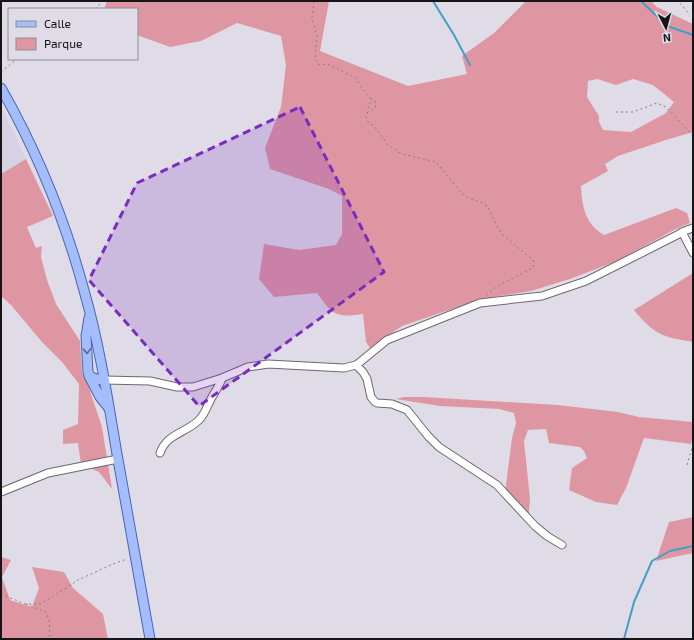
<svg xmlns="http://www.w3.org/2000/svg" width="694" height="640" font-family="'Exo 2',sans-serif">
	<rect width="100%" height="100%" fill="#dfdce7"/>
	<!-- built -->
	<polygon fill="#d6d1e3" points="1,106 26,159 1,174"/>
	<!-- green -->
	<g fill="#de97a2" fill-rule="evenodd">
		<path d="M 107,1 L 329,1 L 320,51 L 408,86 L 467,74 L 462,56 L 494,33 L 526,1 L 651,1 L 657,7 L 693,24 L 693,132 L 666,140 L 618,156 L 605,164 L 608,171 L 581,186 C 582,206 585,224 604,235 L 676,208 L 687,213 L 690,223 L 674,230 L 617,261 L 570,279 L 531,291 L 481,299 L 402,326 L 370,348 L 366,342 L 363,314 C 335,318 333,315 317,293 L 274,297 L 259,279 L 264,244 L 299,250 L 336,245 L 342,234 L 342,196 L 329,189 L 270,169 L 265,148 L 281,107 L 286,65 L 281,36 L 237,23 L 201,41 L 170,47 L 137,35 L 137,9 L 104,9 ZM 597,79 L 616,85 L 633,79 L 653,85 L 674,102 L 666,113 L 631,132 L 603,130 L 599,122 L 599,116 L 587,97 L 588,81 Z"/>
		<polygon points="26,159 53,216 27,227 36,248 42,246 41,257 47,280 56,304 80,341 82,373 88,385 102,427 112,489 99,472 81,464 78,443 63,444 63,430 78,424 79,384 62,362 42,342 11,305 1,296 1,174"/>
		<path d="M 693,273 L 693,342 C 663,337 654,335 634,310 Z"/>
		<polygon points="404,397 424,397 558,405 618,412 639,417 693,422 693,436 691,444 644,438 626,488 617,505 596,502 569,490 572,468 587,458 584,451 580,447 549,443 546,429 528,430 524,441 530,499 528,523 505,493 512,438 516,423 514,413 499,409 440,406 396,399"/>
		<polygon points="693,517 693,553 656,561 669,522"/>
		<polygon points="1,557 11,560 2,577 10,600 32,607 39,588 32,567 64,572 73,588 103,614 108,639 1,639"/>
	</g>
	<g fill="none" stroke-linecap="round" stroke-linejoin="round">
		<!-- stream -->
		<g stroke="#439ec8" stroke-width="2">
			<polyline points="433,1 454,35 470,65"/>
			<polyline points="641,1 667,26 693,35"/>
			<polyline points="624,639 634,602 652,561 670,551 693,546"/>
		</g>
		<!-- minor casing -->
		<g stroke="#6b6871" stroke-width="9">
			<g id="minor">
				<polyline points="682,232 693,253"/>
				<polyline points="356,365 363,372 367,379 371,397 375,402 377,403 392,404 407,410 428,436 439,447 497,485 535,526 547,536 562,545"/>
				<polyline points="104,380 150,381 177,387 193,387 222,378 248,367 268,364 344,368 356,365 360,362 387,340 480,303 542,296 586,281 687,230 693,228"/>
				<path d="M 160,453 C 167,433 187,433 200,419 C 206,412 208,404 212,397 C 216,390 220,385 222,378"/>
				<polyline points="1,492 48,473 118,459"/>
			</g>
		</g>
		<!-- major casing -->
		<g stroke="#4a65ad" stroke-width="11">
			<g id="major">
				<path d="M 1,88 C 38,153 66,223 85,294 C 100,347 108,401 117,454 C 128,516 139,578 150,639"/>
				<path d="M 89,318 L 86,336 L 88,372 C 90,379 97,379 104,380"/>
				<polyline points="89,376 100,397 108,407"/>
			</g>
		</g>
		<!-- path -->
		<g stroke="#817f86" stroke-width="1" stroke-dasharray="2 3" stroke-linecap="butt">
			<polyline points="314,1 312,18 317,35 315,59 320,65 328,64 356,78 363,90 371,99 366,117 368,122 374,126 388,145 402,154 436,162 460,191 466,197 483,203 487,206 498,228 503,235 533,260 534,265 532,268 496,287 486,295"/>
			<polyline points="676,1 678,1 690,15"/>
			<polyline points="95,9 103,1"/>
			<polyline points="1,72 17,59"/>
			<polyline points="616,112 633,112 657,103 666,107 693,136"/>
			<polyline points="367,113 375,108 376,104 375,101 371,99"/>
			<polyline points="687,465 693,444"/>
			<polyline points="1,594 25,604 41,604 78,580 113,564 127,559"/>
			<polyline points="26,604 46,612 49,620 50,639"/>
		</g>
		<!-- minor -->
		<use href="#minor" stroke="#fff" stroke-width="7"/>
		<!-- major -->
		<use href="#major" stroke="#a4bdfe" stroke-width="9"/>
	</g>
	<!-- one-way arrows -->
	<defs><path id="oneway-chevron" d="M-2-3.5L2.5 0L-2 3.5" fill="none" stroke-width="1.6" stroke-linecap="round" stroke-linejoin="round"/></defs>
	<use stroke="#5c688a" href="#oneway-chevron" transform="translate(87 351) rotate(88)"/>
	<!-- marked area -->
	<path fill="#7b2cbf" fill-opacity="0.2" stroke="#7b2cbf" stroke-width="3" stroke-dasharray="8 5" stroke-linejoin="round" d="M 300,107 L 384,272 L 199,406 L 89,280 L 137,183 Z"/>
	<!-- border -->
	<rect width="694" height="640" fill="none" stroke="#151417" stroke-width="4"/>
	<!-- legend -->
	<rect x="8" y="8" width="130" height="52" fill="#dfdce7" stroke="#8e8c94"/>
	<rect x="16" y="21" width="20" height="6" fill="#a4bdfe" stroke="#8e8c94"/>
	<text x="44" y="28" font-size="12" fill="#151417">Calle</text>
	<rect x="16" y="38" width="20" height="12" fill="#de97a2" stroke="#8e8c94"/>
	<text x="44" y="48" font-size="12" fill="#151417">Parque</text>
	<!-- north arrow -->
	<g transform="translate(666 28) rotate(174)" stroke="#dfdce7" stroke-width="3" paint-order="stroke">
	<path d="M0-3L7 15L0 10L-7 15Z" fill="#151417"/>
	<text y="-6" font-size="11" font-weight="bold" text-anchor="middle" fill="#151417">N</text>
	</g>
</svg>
